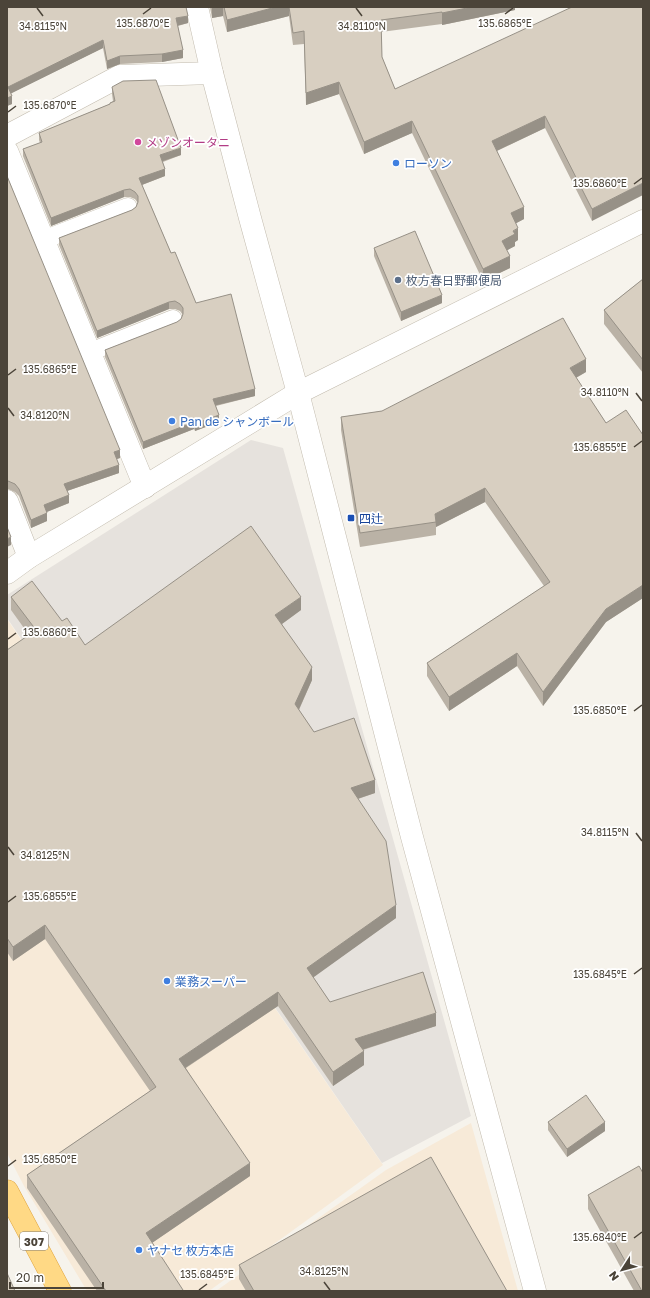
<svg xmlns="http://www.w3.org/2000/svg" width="650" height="1298" font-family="'Golos Text','Noto Sans JP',sans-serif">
	<rect width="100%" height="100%" fill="#f6f3ec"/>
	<!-- commercial -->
	<g fill="#f7ead8">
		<polygon points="7,619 383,1165 209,1291 87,1291 24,1186 7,1153"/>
		<polygon points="471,1123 518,1291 216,1291 386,1170"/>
	</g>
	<!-- industrial -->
	<polygon fill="#e6e2dd" points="251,440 283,448 471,1116 382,1163 7,618 7,595"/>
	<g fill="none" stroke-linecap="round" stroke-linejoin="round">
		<!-- service casing -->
		<g stroke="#c2bbae" stroke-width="19">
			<g id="service">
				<polyline points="43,240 128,207"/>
				<polyline points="90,352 173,319"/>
			</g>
		</g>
		<!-- minor casing -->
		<g stroke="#c2bbae" stroke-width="23">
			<g id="minor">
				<polyline points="7,136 120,76 212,73"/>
				<polyline points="7,151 145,487"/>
				<polyline points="7,501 29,557"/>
				<polyline points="7,573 29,557 298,393 643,221"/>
			</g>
		</g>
		<!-- tertiary casing -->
		<g stroke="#c2bbae" stroke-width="23">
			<polyline id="tertiary" points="197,7 212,73 250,218 298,393 412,837 535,1291"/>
		</g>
		<!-- trunk casing -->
		<g stroke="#e0a43c" stroke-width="23">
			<polyline id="trunk" points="7,1191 60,1291"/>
		</g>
		<!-- service -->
		<use href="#service" stroke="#fff" stroke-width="18"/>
		<!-- minor -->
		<use href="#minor" stroke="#fff" stroke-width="22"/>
		<!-- tertiary -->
		<use href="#tertiary" stroke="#fff" stroke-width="22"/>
		<!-- trunk -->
		<use href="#trunk" stroke="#ffd985" stroke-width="22"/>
	</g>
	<!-- wall -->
	<g fill="#bab2a6">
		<polygon points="7,7 188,23 178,26 183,58 162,62 120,64 107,69 103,48 11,93 12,104 7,106"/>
		<polygon points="210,7 515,7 515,10 442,25 442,24 381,32 382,57 395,89 643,7 592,221 545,128 497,151 524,219 516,223 518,240 515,242 515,246 507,250 510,268 483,281 412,133 364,154 339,94 306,105 304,44 293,45 289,16 227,32 223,16 212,18"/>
		<polygon points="112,87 181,155 163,162 165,176 142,185 171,253 196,303 255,396 216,406 219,422 195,431 194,429 143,449 105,357 105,350 177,322 181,319 183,315 180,311 175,309 169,309 97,338 59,245 59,238 132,210 136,207 138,203 135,199 130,197 124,197 51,226 23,156 23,149 40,143 39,140 39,133 110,104 110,103 113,101 112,94"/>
		<polygon points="7,176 120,458 116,459 119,473 67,491 69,503 47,512 47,521 31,528 19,496 15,492 8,489 7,489"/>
		<polygon points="374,248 442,303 401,321 374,256"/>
		<polygon points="643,279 643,373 604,324 604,310"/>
		<polygon points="586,372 576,378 606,423 643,435 643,598 606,622 543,706 517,666 449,711 427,676 427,663 544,586 485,502 436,527 436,535 360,547 341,430 341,417 382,411"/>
		<polygon points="11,597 62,621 85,645 301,610 282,624 312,680 299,710 314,732 375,793 358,799 396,918 313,977 330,1002 436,1026 363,1050 364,1065 333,1086 278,1006 186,1068 250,1176 152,1243 183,1291 97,1291 27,1188 27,1175 150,1091 45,939 13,961 7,952 7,650 29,635 11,610"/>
		<polygon points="548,1122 605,1131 567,1157 548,1130"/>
		<polygon points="588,1195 643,1291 634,1291 588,1209"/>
		<polygon points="239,1265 507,1291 246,1291 239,1279"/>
	</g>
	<!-- shaded-wall -->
	<g fill="#979187">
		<polygon points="212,7 223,7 223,16 212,18"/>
		<polygon points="276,7 289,7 289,16 227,32 227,20"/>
		<polygon points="472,7 515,7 515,10 442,25 442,13"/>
		<polygon points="188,16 188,23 176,26 176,18"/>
		<polygon points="103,40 103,48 8,95 8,87"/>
		<polygon points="183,50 183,58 162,62 162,54"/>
		<polygon points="120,56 120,64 107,69 107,61"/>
		<polygon points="339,82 339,94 306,105 306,93"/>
		<polygon points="12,96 12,104 7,106 7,98"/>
		<polygon points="545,116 545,128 492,153 492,141"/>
		<polygon points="412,121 412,133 364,154 364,142"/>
		<polygon points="181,148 181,155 160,162 160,155"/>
		<polygon points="165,169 165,176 139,186 139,178"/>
		<polygon points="643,183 643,195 592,221 592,209"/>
		<polygon points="124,190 124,197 51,226 51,218"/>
		<polygon points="524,207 524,219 511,226 511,213"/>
		<polygon points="518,228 518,240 515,242 515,246 502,253 502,241"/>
		<polygon points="510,256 510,268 483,281 483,269"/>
		<polygon points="442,295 442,303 401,321 401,312"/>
		<polygon points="169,302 169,309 97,338 97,331"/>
		<polygon points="586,359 586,372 570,381 570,368"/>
		<polygon points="255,389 255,396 213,406 213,399"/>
		<polygon points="219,415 219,422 195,431 195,424"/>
		<polygon points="194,422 194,429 143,449 143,442"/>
		<polygon points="120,450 120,458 114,460 114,452"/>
		<polygon points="119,465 119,473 64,492 64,484"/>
		<polygon points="485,488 485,502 436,527 435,514"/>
		<polygon points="69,495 69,503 44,513 44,505"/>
		<polygon points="47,513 47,521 31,528 31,520"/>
		<polygon points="11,537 11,545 7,547 7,539"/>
		<polygon points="643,585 643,598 606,622 543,706 543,692 606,609"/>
		<polygon points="301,597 301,610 275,629 275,615"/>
		<polygon points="517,653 517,666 449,711 449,697"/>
		<polygon points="312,667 312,680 295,718 295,704"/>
		<polygon points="375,780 375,793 351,801 351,788"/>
		<polygon points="396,905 396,918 307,982 307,968"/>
		<polygon points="45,925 45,939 13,961 13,947"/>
		<polygon points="278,992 278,1006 179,1072 179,1059"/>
		<polygon points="436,1013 436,1026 355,1052 355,1039"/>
		<polygon points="364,1051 364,1065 333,1086 333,1072"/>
		<polygon points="605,1122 605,1131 567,1157 567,1149"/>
		<polygon points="250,1163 250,1176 146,1247 146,1233"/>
	</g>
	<!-- building -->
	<g fill="#d8cfc1" stroke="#979187">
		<polygon points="7,7 186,7 188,16 176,18 183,50 162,54 120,56 107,61 103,40 8,87 12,96 7,98"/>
		<polygon points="224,7 276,7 227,20"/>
		<polygon points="289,7 472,7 442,13 442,12 381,20 382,57 395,89 572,7 643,7 643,183 592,209 545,116 492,141 524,207 511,213 518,228 513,231 515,234 502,241 510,256 483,269 412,121 364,142 339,82 306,93 304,31 293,33"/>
		<polygon points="156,80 181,148 160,155 165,169 139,178 171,253 175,252 196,303 231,294 255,389 213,399 219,415 195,424 194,422 143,442 105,350 177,322 181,319 183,314 183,308 180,304 175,301 169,302 97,331 59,238 132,210 136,207 138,202 138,196 135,192 130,189 124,190 51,218 23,149 42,142 39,133 110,104 110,103 115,101 112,87 123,81"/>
		<polygon points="7,176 120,450 114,452 119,465 64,484 69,495 44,505 47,513 31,520 19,489 15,484 8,481 7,481"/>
		<polygon points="415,231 442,295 401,312 374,248"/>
		<polygon points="643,279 643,360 604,310"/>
		<polygon points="563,318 586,359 570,368 606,423 626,410 643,435 643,585 606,609 543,692 517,653 449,697 427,663 550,582 485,488 435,514 436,522 360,533 341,417 382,411"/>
		<polygon points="251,526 301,597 275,615 312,667 295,704 314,732 354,718 375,780 351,788 386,841 396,905 307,968 330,1002 423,972 436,1013 355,1039 364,1051 333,1072 278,992 179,1059 250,1163 146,1233 183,1290 181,1291 106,1291 27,1175 156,1087 45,925 13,947 7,938 7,650 36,630 11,597 32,581 62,621 67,618 85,645"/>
		<polygon points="7,527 11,537 7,539"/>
		<polygon points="586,1095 605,1122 567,1149 548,1122"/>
		<polygon points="431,1157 507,1291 254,1291 239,1265"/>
		<polygon points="639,1166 643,1173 643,1291 642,1291 588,1195"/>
		<polygon points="7,1273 15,1291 7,1291"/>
	</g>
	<!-- ticks -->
	<path fill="none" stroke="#4b4439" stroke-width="1.5" d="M 37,8 L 43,16M 356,8 L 362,16M 143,14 L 151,8M 505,14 L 513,8M 8,112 L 16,106M 634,184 L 642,178M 8,375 L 16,369M 636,393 L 642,401M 8,408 L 14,416M 634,447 L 642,441M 8,639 L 16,633M 634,711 L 642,705M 636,833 L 642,841M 8,847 L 14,855M 8,902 L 16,896M 634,974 L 642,968M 8,1166 L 16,1160M 634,1238 L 642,1232M 324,1282 L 330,1290M 199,1290 L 207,1284"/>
	<!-- markers -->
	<circle fill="#d1479c" stroke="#fff" stroke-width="1.5" cx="138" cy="142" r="4"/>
	<g fill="#3f7fe0" stroke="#fff" stroke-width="1.5">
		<circle cx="396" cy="163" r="4"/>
		<circle cx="172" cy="421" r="4"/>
		<circle cx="167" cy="981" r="4"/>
		<circle cx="139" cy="1250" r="4"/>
	</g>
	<circle fill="#5c6f8a" stroke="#fff" stroke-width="1.5" cx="398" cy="280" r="4"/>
	<rect fill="#1a4fb4" stroke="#fff" stroke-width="1.5" x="347" y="514" width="8" height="8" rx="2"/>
	<g text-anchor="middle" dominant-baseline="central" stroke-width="3.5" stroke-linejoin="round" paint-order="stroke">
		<!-- shield labels -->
		<rect fill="#fff" stroke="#817c74" stroke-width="1" x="20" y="1232" width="28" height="18" rx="3"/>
		<g font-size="11" font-weight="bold" fill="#4b4439">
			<text x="34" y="1241">307</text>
		</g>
		<!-- hotel labels -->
		<g font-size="12" fill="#b23c85" stroke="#fff" text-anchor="start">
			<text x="146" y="142">メゾンオータニ</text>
		</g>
		<!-- shop labels -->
		<g font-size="12" fill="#366cbe" stroke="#fff" text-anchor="start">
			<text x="404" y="163">ローソン</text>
			<text x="180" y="421">Pan de シャンボール</text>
			<text x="175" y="981">業務スーパー</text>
			<text x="147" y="1250">ヤナセ 枚方本店</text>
		</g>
		<!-- service labels -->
		<g font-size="12" fill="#4e5e75" stroke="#fff" text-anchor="start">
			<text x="406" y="280">枚方春日野郵便局</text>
		</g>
		<!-- transit labels -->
		<g font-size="12" fill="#164399" stroke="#fff" text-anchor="start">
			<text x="359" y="518">四辻</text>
		</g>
	</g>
	<g font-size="10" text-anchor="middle" fill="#4b4439" stroke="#fff" stroke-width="3.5" stroke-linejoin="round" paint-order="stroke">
		<text x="143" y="27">135.6870°E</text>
		<text x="505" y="27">135.6865°E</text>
		<text x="43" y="30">34.8115°N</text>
		<text x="362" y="30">34.8110°N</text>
		<text x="50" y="109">135.6870°E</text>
		<text x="600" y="187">135.6860°E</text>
		<text x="50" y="373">135.6865°E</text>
		<text x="605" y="396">34.8110°N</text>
		<text x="45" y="419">34.8120°N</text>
		<text x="600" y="451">135.6855°E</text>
		<text x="50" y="636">135.6860°E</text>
		<text x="600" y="714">135.6850°E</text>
		<text x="605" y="836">34.8115°N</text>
		<text x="45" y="859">34.8125°N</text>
		<text x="50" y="900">135.6855°E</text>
		<text x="600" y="978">135.6845°E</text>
		<text x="50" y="1163">135.6850°E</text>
		<text x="600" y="1241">135.6840°E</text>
		<text x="324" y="1275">34.8125°N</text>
		<text x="207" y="1278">135.6845°E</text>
	</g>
	<!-- border -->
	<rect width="650" height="1298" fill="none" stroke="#4b4439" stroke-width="16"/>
	<!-- north arrow -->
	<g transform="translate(622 1270) rotate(234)" stroke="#ffffff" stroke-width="3" paint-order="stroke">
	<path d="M0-3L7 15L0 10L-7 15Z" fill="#4b4439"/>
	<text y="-6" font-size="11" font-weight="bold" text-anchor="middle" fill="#4b4439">N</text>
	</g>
	<!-- scale -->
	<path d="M10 1282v6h93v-6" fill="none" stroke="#4b4439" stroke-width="2"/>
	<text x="16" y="1282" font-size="12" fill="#4b4439" stroke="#ffffff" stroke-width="3" paint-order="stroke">20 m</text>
</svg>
